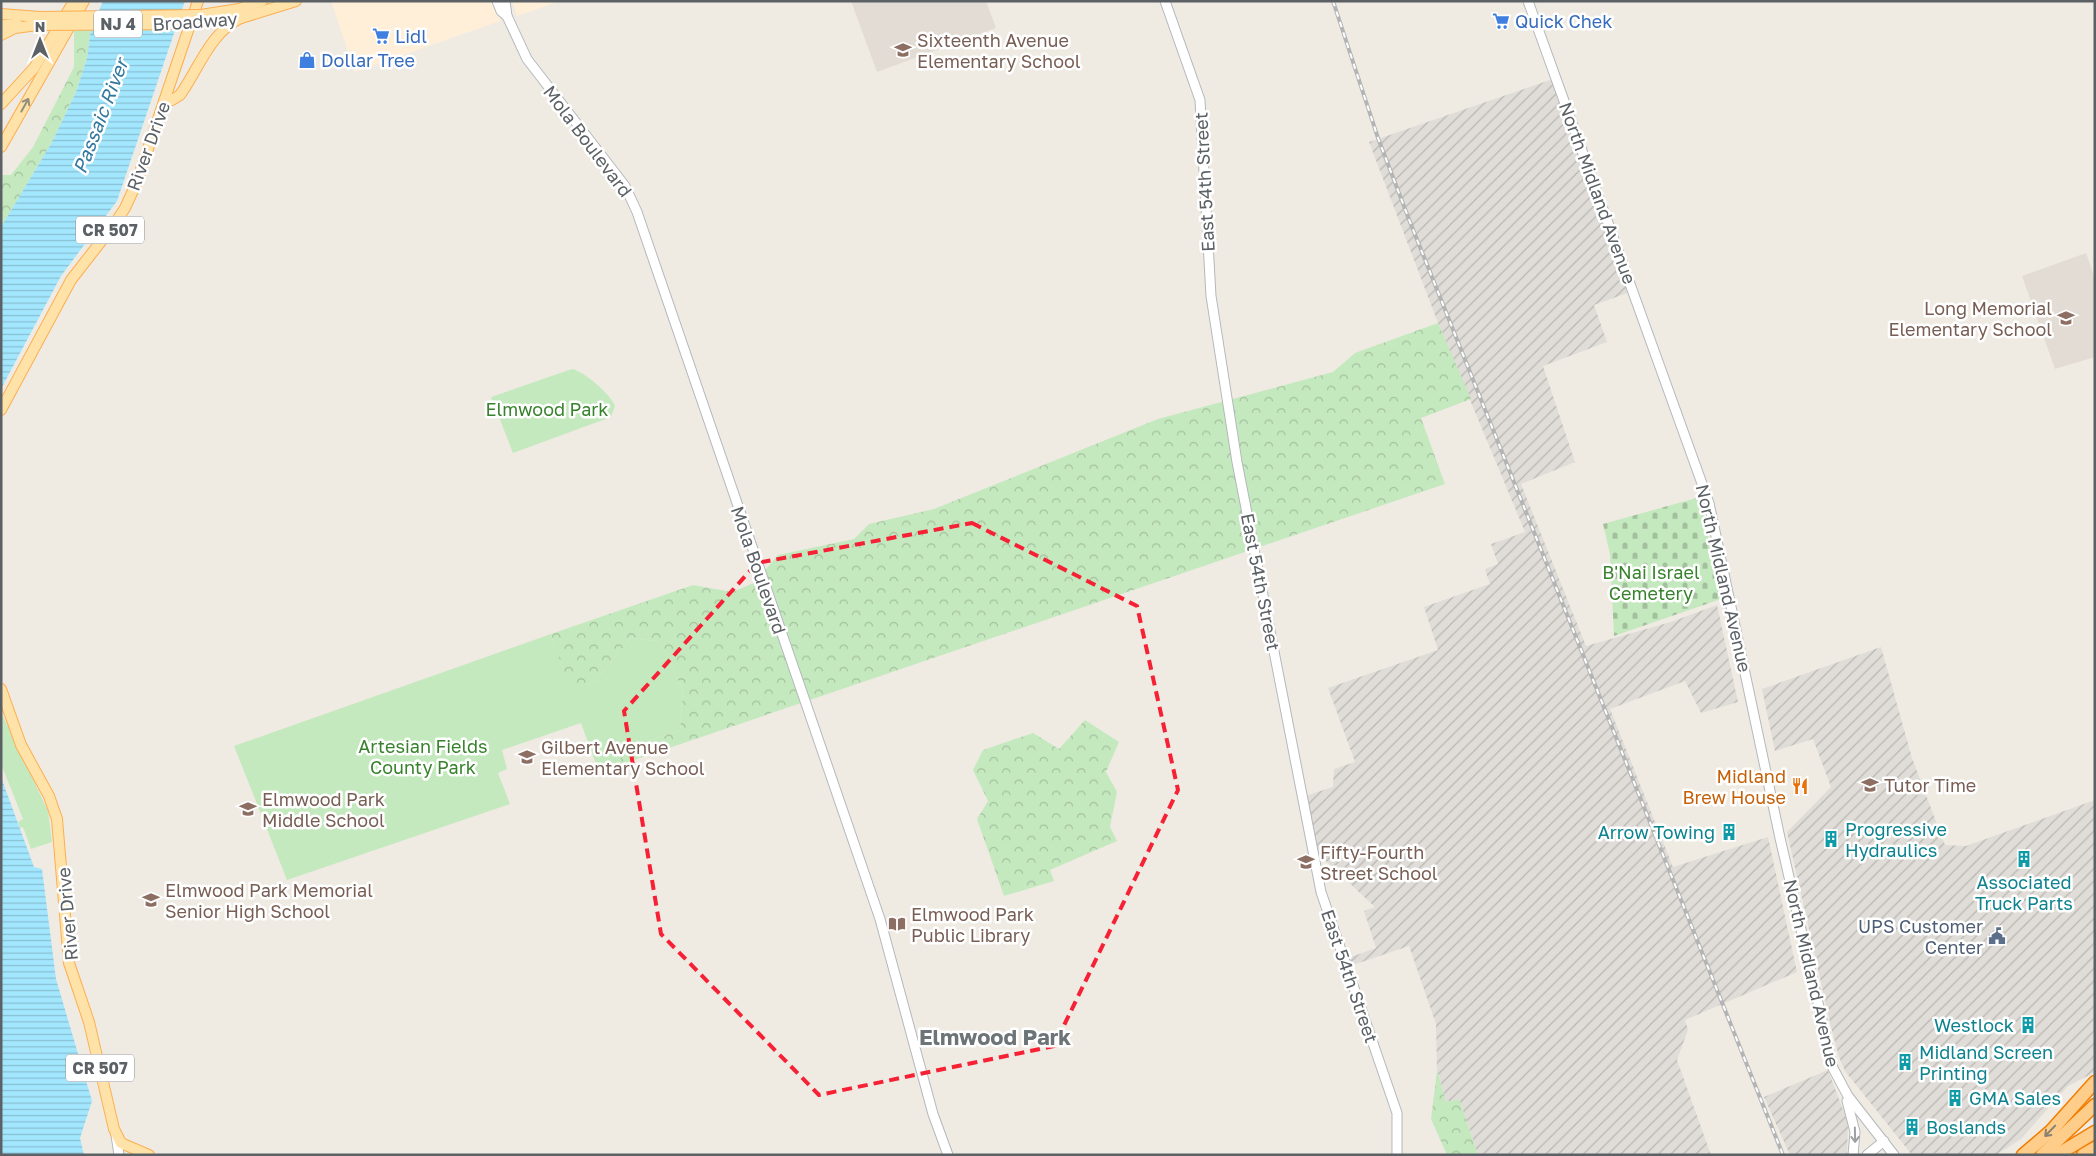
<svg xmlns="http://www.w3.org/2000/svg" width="2096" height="1156" font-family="'Golos Text',sans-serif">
	<defs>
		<pattern id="industrial-furrows" width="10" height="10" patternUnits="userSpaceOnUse" patternTransform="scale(1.25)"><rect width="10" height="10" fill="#e0ddd8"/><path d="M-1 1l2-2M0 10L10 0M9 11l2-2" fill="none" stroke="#b9b7b3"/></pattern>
		<pattern id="forest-crowns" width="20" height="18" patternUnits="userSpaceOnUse" patternTransform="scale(1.25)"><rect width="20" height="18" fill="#c5e9be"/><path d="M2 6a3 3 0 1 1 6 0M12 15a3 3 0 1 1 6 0" fill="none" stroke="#a3c09e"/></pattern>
		<pattern id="cemetery-stones" width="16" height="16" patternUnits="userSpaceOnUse" patternTransform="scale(1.25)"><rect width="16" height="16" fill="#c5e9be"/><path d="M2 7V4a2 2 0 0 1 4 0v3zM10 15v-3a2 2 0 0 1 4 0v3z" fill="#a3c09e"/></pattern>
		<pattern id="water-rules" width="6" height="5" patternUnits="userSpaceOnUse" patternTransform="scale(1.25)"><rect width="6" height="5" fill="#a3e7ff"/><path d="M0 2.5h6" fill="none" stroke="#88bfd2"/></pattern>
	</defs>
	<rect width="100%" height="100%" fill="#efebe3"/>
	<!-- commercial -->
	<g fill="#ffefd8">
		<polygon points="331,1 492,1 500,21 355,72"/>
		<polygon points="512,1 560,1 517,16"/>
	</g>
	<!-- industrial -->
	<g fill="url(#industrial-furrows)">
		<polygon points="1556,78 1633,291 1594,305 1607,342 1543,366 1575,462 1521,484 1586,646 1671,622 1717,605 1738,702 1701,713 1685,681 1610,709 1673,867 1768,837 1797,972 1685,1020 1688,1030 1677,1060 1711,1155 1478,1155 1459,1099 1446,1102 1437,1070 1436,1024 1409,946 1347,967 1345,959 1376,948 1364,911 1375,907 1315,851 1305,796 1333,787 1334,769 1355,762 1328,688 1438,650 1424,607 1490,584 1485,569 1498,564 1491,544 1525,532 1438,323 1369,142"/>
		<polygon points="1881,647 1912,758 1945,845 1966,846 2095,800 2095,1072 2068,1086 2021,1139 1996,1155 1912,1155 1845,1071 1839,1057 1831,1027 1787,832 1831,787 1813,739 1775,751 1762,689"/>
		<polygon points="1828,1070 1848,1123 1847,1153 1846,1155 1790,1155 1764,1097"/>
	</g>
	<!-- education -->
	<g fill="#e2dcd4">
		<polygon points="851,1 986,1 996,28 877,72"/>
		<polygon points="2086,253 2095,279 2095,357 2055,369 2022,276"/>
	</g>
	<!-- green -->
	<g fill="#c5e9be">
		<path d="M 572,369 C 584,371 611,395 615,406 L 611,417 L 513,453 L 491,397 Z"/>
		<polygon points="551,634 570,689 595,681 631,638 661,642 683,691 680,730 625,750 616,766 606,771 601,778 581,723 502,750 507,769 498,773 510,804 287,880 234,746"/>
		<polygon points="1,712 48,811 52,842 31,849 23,827 20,828 18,822 23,819 1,764"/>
	</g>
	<!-- forest -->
	<g fill="url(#forest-crowns)">
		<polygon points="74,29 91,29 87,58 76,92 52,142 1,227 1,175 11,175 33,147 74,67"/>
		<polygon points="1438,323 1471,399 1421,418 1445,484 616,766 625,750 680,730 683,691 661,642 631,638 595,681 570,690 551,634 693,585 732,592 754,583 778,555 854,539 869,524 934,509 1158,419 1333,372 1355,353"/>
		<polygon points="1085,720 1119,742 1106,772 1117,792 1110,827 1117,841 1050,870 1054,881 1004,896 977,819 988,801 973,770 983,750 1033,733 1059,749"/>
		<polygon points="1437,1070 1446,1102 1459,1099 1478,1155 1447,1155 1431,1119"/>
	</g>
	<!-- cemetery -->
	<polygon fill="url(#cemetery-stones)" points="1700,497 1721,599 1614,636 1610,554 1603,524"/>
	<!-- water -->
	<g fill="url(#water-rules)">
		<polygon points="103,1 185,1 117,201 61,276 1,389 1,227 52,142 76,92 87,58 91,29"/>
		<polygon points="1,777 34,867 42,869 56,979 92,1101 80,1138 84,1155 1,1155"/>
	</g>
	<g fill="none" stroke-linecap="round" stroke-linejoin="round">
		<!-- minor casing -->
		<g stroke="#b4b8bc" stroke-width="11">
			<g id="minor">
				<polyline points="497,1 501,11 507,16"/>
				<polyline points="505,1 507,16 527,59 625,186 637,212 880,919 933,1114 948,1155"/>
				<polyline points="1165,1 1200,100 1211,296 1237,462 1321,892 1397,1113 1397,1155"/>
				<polyline points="1528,1 1709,503 1780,838 1833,1068 1848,1096 1894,1155"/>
				<polyline points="1847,1101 1855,1132 1853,1155"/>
				<polyline points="116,1135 119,1155"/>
				<polyline points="1867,1155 1884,1141"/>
			</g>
		</g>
		<!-- major casing -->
		<g stroke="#fdae4f" stroke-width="12">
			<g id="major">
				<polyline points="1,14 40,17"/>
				<polyline points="201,15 239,9 262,1"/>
				<polyline points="198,24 241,18 296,1"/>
				<polyline points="1,25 18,25"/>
				<polyline points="1,35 15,28 37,25"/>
				<path d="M 164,101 L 172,100 L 180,95 C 198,70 211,31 241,18"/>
				<polyline points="1,104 34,68 74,1"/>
				<polyline points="1,147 84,1"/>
				<polyline points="1,410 71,280 113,226 125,208 136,184 198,1"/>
				<polyline points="1,689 21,745 49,796 57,819 69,963 89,1022 114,1129 121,1143 149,1155"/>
			</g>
		</g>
		<!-- highway casing -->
		<g stroke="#f27d00" stroke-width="15">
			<g id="highway">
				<polyline points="2023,1155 2051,1131 2095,1082"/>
				<polyline points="2042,1155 2095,1105"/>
				<polyline points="2057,1155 2095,1132"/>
				<polyline points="2083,1155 2095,1148"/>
			</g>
		</g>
		<!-- minor -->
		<use href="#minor" stroke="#fff" stroke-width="9"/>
		<!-- major -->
		<use href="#major" stroke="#ffe2a8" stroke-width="10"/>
		<!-- highway -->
		<use href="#highway" stroke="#ffcd8a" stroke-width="12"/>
		<!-- rail casing -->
		<g stroke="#b3b4b5" stroke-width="4">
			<polyline id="rail" points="1333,1 1378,138 1410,222 1783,1155"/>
		</g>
		<!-- rail -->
		<use href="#rail" stroke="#fff" stroke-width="2" stroke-dasharray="5.5" stroke-linecap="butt"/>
		<!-- major-bridge casing -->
		<g stroke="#fdae4f" stroke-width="12" stroke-linecap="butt">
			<g id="major-bridge">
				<polyline points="40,17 201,15"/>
				<polyline points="37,25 198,24"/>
			</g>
		</g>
		<!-- major-bridge -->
		<use href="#major-bridge" stroke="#ffe2a8" stroke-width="10"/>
	</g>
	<!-- one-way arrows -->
	<defs><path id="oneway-shaft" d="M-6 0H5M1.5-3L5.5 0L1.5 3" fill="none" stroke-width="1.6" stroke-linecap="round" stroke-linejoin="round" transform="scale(1.25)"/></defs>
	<use stroke="#948e7c" href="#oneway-shaft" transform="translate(25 105) rotate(-61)"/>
	<use stroke="#8c8170" href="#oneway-shaft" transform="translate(2050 1131) rotate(134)"/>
	<use stroke="#9da0a3" href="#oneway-shaft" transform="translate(1855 1135) rotate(89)"/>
	<!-- marked area -->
	<path fill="none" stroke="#f72136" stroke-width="4" stroke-dasharray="10 6" stroke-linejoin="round" d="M 972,523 L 1137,606 L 1178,790 L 1054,1046 L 819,1095 L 661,934 L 624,711 L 757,563 Z"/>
	<!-- icons -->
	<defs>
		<g id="supermarket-bare" transform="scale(1.35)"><path d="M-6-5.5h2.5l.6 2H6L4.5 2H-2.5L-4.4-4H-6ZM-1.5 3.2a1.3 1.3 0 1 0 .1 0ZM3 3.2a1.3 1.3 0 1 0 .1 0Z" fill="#3f7fe0" stroke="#fff" stroke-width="2.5" paint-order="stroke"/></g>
		<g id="school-bare" transform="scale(1.35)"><path d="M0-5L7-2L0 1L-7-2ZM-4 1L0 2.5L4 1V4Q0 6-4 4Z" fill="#8d6e63" stroke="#fff" stroke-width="2.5" paint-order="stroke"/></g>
		<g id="shop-bare" transform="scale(1.35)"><path d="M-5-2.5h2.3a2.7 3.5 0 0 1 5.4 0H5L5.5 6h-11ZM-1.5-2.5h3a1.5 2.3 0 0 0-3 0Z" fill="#3f7fe0" stroke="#fff" stroke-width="2.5" paint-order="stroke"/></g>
		<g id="restaurant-bare" transform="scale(1.35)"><path d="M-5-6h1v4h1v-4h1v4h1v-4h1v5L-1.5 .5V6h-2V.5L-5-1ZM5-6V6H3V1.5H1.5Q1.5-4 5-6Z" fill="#e8710a" stroke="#fff" stroke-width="2.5" paint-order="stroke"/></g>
		<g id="building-bare" transform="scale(1.35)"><path d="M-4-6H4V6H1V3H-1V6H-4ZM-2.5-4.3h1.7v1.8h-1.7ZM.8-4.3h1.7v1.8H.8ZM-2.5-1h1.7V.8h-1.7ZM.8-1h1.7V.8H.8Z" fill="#0f9aa8" stroke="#fff" stroke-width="2.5" paint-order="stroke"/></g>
		<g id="library-bare" transform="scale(1.35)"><path d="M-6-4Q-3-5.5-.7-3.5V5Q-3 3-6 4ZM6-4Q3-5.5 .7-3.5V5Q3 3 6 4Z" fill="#8d6e63" stroke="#fff" stroke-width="2.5" paint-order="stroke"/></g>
		<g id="civic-bare" transform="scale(1.35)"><path d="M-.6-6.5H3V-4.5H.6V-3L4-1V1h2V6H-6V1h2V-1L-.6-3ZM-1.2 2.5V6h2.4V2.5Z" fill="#5c6f8a" stroke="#fff" stroke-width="2.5" paint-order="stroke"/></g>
	</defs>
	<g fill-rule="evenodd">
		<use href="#supermarket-bare" x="1501" y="21"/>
		<use href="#supermarket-bare" x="381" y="36"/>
		<use href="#school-bare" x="903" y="50"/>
		<use href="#shop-bare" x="307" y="60"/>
		<use href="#school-bare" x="2066" y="318"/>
		<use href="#school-bare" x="527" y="757"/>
		<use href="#school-bare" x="1870" y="785"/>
		<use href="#restaurant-bare" x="1800" y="786"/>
		<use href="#school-bare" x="248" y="809"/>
		<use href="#building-bare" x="1729" y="832"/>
		<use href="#building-bare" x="1831" y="839"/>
		<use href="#building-bare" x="2024" y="859"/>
		<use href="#school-bare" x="1306" y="862"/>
		<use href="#school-bare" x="151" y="900"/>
		<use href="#library-bare" x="897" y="924"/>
		<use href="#civic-bare" x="1997" y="936"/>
		<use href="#building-bare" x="2028" y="1025"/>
		<use href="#building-bare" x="1905" y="1062"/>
		<use href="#building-bare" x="1955" y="1098"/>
		<use href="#building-bare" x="1912" y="1127"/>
	</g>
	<g text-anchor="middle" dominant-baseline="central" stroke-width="5" stroke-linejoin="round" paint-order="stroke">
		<!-- shield labels -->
		<g fill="#fff" stroke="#8c9093" stroke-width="1">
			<rect x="94" y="10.5" width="48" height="27" rx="4"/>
			<rect x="76" y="216.5" width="68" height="27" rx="4"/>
			<rect x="66" y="1054.5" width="68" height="27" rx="4"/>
		</g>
		<g font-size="16" font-weight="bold" fill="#5b6165">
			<text x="118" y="24">NJ 4</text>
			<text x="110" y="230">CR 507</text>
			<text x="100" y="1068">CR 507</text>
		</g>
		<!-- street labels -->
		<g font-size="18" fill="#5b6165" stroke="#fff">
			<text transform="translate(195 21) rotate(-4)">Broadway</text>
			<text transform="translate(588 141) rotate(53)">Mola Boulevard</text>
			<text transform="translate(148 146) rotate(-70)">River Drive</text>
			<text transform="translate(1204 182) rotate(-93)">East 54th Street</text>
			<text transform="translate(1598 193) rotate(70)">North Midland Avenue</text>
			<text transform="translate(759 570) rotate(71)">Mola Boulevard</text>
			<text transform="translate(1724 578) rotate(77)">North Midland Avenue</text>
			<text transform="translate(1261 582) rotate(79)">East 54th Street</text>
			<text transform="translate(67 914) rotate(-95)">River Drive</text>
			<text transform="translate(1812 973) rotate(77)">North Midland Avenue</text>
			<text transform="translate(1350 976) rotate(71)">East 54th Street</text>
		</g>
		<!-- shop labels -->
		<g font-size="18" fill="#366cbe" stroke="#fff" text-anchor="start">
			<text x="1515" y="21">Quick Chek</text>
			<text x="395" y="36">Lidl</text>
			<text x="321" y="60">Dollar Tree</text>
		</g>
		<!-- education labels -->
		<g font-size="18" fill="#785e54" stroke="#fff" text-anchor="start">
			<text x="917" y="40">Sixteenth Avenue<tspan x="917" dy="21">Elementary School</tspan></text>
			<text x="2052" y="308" text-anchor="end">Long Memorial<tspan x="2052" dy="21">Elementary School</tspan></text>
			<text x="541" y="747">Gilbert Avenue<tspan x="541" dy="21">Elementary School</tspan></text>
			<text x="1884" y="785">Tutor Time</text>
			<text x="262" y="799">Elmwood Park<tspan x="262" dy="21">Middle School</tspan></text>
			<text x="1320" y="852">Fifty-Fourth<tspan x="1320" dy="21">Street School</tspan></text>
			<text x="165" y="890">Elmwood Park Memorial<tspan x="165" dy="21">Senior High School</tspan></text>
			<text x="911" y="914">Elmwood Park<tspan x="911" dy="21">Public Library</tspan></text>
		</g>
		<!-- park labels -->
		<g font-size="18" fill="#38822d" stroke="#fff">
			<text x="547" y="409">Elmwood Park</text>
			<text x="1651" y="572">B'Nai Israel<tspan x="1651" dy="21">Cemetery</tspan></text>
			<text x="423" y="746">Artesian Fields<tspan x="423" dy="21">County Park</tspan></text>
		</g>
		<!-- food labels -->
		<g font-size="18" fill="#c56008" stroke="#fff" text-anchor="end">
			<text x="1786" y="776">Midland<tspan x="1786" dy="21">Brew House</tspan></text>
		</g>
		<!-- culture labels -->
		<g font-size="18" fill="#0d838f" stroke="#fff" text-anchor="start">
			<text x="1845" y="829">Progressive<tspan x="1845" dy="21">Hydraulics</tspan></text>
			<text x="1715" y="832" text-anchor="end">Arrow Towing</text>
			<text x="2024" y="882" text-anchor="middle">Associated<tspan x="2024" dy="21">Truck Parts</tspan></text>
			<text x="2014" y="1025" text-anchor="end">Westlock</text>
			<text x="1919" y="1052">Midland Screen<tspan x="1919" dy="21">Printing</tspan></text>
			<text x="1969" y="1098">GMA Sales</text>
			<text x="1926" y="1127">Boslands</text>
		</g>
		<!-- service labels -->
		<g font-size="18" fill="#4e5e75" stroke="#fff" text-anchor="end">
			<text x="1983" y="926">UPS Customer<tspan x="1983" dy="21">Center</tspan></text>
		</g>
		<!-- water labels -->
		<g font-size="19" font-style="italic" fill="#31789e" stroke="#fff">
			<text transform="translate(100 116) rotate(-69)">Passaic River</text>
		</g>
		<!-- district labels -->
		<g font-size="22" font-weight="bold" fill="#6c7477" stroke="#fff">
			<text x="995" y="1036">Elmwood Park</text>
		</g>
	</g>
	<!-- border -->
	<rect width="2096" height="1156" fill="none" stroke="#5b6165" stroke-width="5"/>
	<!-- north arrow -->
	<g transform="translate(40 40)" stroke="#ffffff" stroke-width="4" paint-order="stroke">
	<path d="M0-4L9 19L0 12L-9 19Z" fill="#5b6165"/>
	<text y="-8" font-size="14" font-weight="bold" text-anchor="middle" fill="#5b6165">N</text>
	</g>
</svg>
